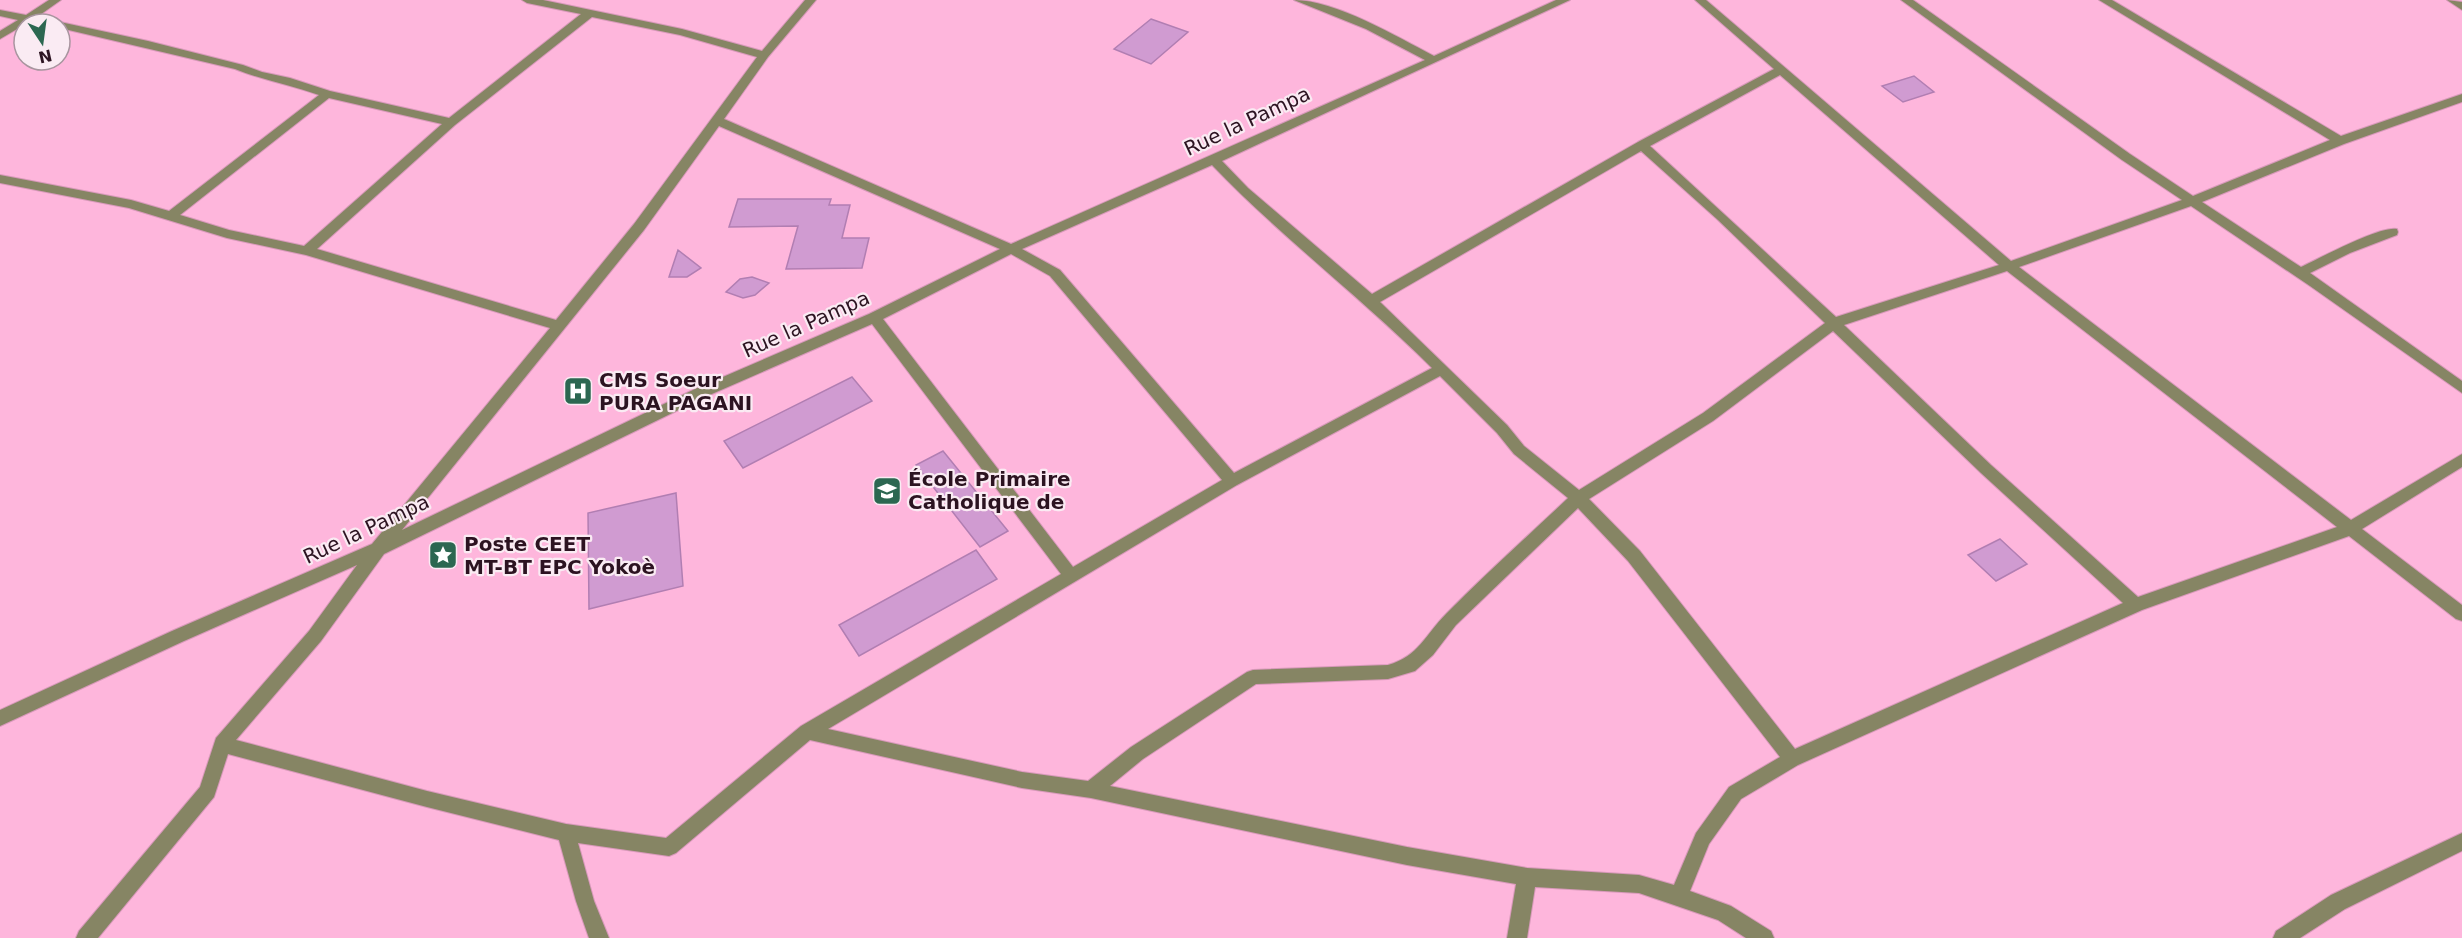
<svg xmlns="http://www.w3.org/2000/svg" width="2462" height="938" font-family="'DejaVu Sans',sans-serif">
	<rect width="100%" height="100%" fill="#feb6dc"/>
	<!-- building -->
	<g fill="#d09bd1" stroke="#b17eb2" stroke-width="1.5">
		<polygon points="1151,19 1188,32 1151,64 1114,49"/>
		<polygon points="1914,76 1934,92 1903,102 1882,86"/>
		<polygon points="738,199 831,199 829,205 850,205 842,238 869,238 862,268 786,269 798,226 729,227"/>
		<polygon points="678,250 701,268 687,277 669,277"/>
		<polygon points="752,277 769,283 755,295 743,298 726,292 740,279"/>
		<polygon points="852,377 872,401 743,468 724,441"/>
		<polygon points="943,451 1008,531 980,547 916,465"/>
		<polygon points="676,493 683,586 589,609 588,513"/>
		<polygon points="2000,539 2027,564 1996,581 1968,555"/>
		<polygon points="976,550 997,579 859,656 839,625"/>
	</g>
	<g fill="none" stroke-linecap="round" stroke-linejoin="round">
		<!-- minor casing -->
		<g stroke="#d899ba" stroke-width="2">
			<g id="minor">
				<path d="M 49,0 L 61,0 L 37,17 L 148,41 L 243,65 L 262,72 L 290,78 L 330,91 L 449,118 L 581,14 L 527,3 L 522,0 L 543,0 L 682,29 L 762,51 L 805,0 L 816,0 L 768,57 L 724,119 L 1011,244 L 1425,60 L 1366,29 L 1294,0 C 1335,0 1396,36 1434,56 L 1556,0 L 1570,0 L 1222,161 L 1248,188 L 1372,294 L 1638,142 L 1774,69 L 1695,0 L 1706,0 L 2011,261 L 2182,200 L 2122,160 L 1901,0 L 1913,0 L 2130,154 L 2193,196 L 2330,140 L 2099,0 L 2112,0 L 2341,136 L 2462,94 L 2462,102 L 2344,144 L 2202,202 L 2301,267 C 2318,259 2381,225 2397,229 L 2398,232 L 2397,235 L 2350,253 L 2310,273 L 2462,381 L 2462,393 L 2310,286 L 2191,206 L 2019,267 L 2351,520 L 2462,454 L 2462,467 L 2362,529 L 2462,605 L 2462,621 L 2456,619 L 2349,536 L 2142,610 L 1798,765 L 1741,799 L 1709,844 L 1690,891 L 1731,906 L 1771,931 L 1774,938 L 1746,938 L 1718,920 L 1639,893 L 1535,887 L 1527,938 L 1507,938 L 1516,884 L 1407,865 L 1091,798 L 1022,788 L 810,740 L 676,853 L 669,856 L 578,843 L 594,901 L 609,938 L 589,938 L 576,901 L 559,840 L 427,807 L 228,754 L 214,797 L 98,938 L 76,938 L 79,931 L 200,787 L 216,738 L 309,631 L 357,565 L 184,641 L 0,726 L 0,710 L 172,631 L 372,544 L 550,328 L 306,255 L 227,238 L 129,208 L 0,183 L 0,175 L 131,200 L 169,211 L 319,95 C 291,85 262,80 235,69 L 60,28 L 60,24 L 29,22 L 0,39 L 0,31 L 18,20 L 0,16 L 0,10 L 26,15 ZM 592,17 L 680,35 L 757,57 L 634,224 L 556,320 L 317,249 L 455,125 ZM 1780,75 L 1999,265 L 1836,317 L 1650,146 ZM 329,98 L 442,124 L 304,246 L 229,230 L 180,215 ZM 719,126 L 1000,249 L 869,314 L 695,389 L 402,530 L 644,230 ZM 1641,151 L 1718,220 L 1825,323 L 1703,413 L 1579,490 L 1524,446 L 1507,425 L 1380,302 ZM 1212,165 C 1282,238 1361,297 1432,368 L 1234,473 L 1060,270 L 1022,249 ZM 1011,254 L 1050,276 L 1222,480 L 1073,567 L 883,319 ZM 2007,271 L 2337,527 L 2138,597 L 1991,465 L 1844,325 ZM 872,324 L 1061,574 L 801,726 L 666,838 L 566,824 L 427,791 L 236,740 L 321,641 L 384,554 L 705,397 ZM 1833,331 L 1981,473 L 2123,603 L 1795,749 L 1640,551 L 1589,499 L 1713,421 ZM 1440,376 L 1497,433 L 1514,454 L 1568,498 C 1527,537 1485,574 1446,614 C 1425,635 1419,656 1388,665 L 1253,670 L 1247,672 L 1131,747 L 1088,781 L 1022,772 L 828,729 L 1237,485 ZM 1578,508 L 1628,561 L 1780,757 L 1729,787 L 1696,833 L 1674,885 L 1639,875 L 1527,868 L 1407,847 L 1110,786 L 1143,759 L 1256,684 L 1388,679 L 1415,671 L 1433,655 L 1456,625 Z"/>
				<polygon points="2447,0 2462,2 2462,10"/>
				<polygon points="2462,833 2462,851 2345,909 2300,938 2273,938 2276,931 2331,895"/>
			</g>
		</g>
		<!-- minor -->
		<use href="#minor" fill="#868564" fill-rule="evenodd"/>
	</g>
	<!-- icons -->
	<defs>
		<g id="hospital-square" transform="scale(1.5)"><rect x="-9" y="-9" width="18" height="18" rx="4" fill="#2c6751" stroke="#faebf3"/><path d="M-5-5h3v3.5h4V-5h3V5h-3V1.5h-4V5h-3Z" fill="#fff"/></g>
		<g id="university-square" transform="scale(1.5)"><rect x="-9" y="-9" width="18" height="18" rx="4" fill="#2c6751" stroke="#faebf3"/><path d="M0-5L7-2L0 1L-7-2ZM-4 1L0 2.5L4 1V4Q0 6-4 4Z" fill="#fff"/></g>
		<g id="sight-square" transform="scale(1.5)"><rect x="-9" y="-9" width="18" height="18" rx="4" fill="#2c6751" stroke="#faebf3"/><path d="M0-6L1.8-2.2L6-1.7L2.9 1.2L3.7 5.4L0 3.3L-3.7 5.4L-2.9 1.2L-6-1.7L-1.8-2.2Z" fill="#fff"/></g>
	</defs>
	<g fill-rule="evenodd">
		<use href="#hospital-square" x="578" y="391"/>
		<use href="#university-square" x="887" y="491"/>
		<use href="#sight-square" x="443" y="555"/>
	</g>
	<g text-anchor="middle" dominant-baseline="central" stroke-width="4.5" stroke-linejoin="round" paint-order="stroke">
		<!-- street labels -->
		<g font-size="20" fill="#2c1321" stroke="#faebf3">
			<text transform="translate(1247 121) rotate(-25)">Rue la Pampa</text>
			<text transform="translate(806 324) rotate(-24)">Rue la Pampa</text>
			<text transform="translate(366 529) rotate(-25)">Rue la Pampa</text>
		</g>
		<!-- poi labels -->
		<g font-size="20" font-weight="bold" fill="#2c1321" stroke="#faebf3" text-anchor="start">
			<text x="599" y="380">CMS Soeur<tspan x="599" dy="23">PURA PAGANI</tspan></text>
			<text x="908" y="479">École Primaire<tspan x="908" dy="23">Catholique de</tspan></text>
			<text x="464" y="544">Poste CEET<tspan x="464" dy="23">MT-BT EPC Yokoè</tspan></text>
		</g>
	</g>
	<!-- north arrow -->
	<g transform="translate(42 42) rotate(167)"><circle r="28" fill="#faebf3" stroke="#a8959f" stroke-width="1.5"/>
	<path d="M0-4.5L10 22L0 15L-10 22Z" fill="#2c6751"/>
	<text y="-9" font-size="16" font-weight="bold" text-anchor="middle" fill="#2c1321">N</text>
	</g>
</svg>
